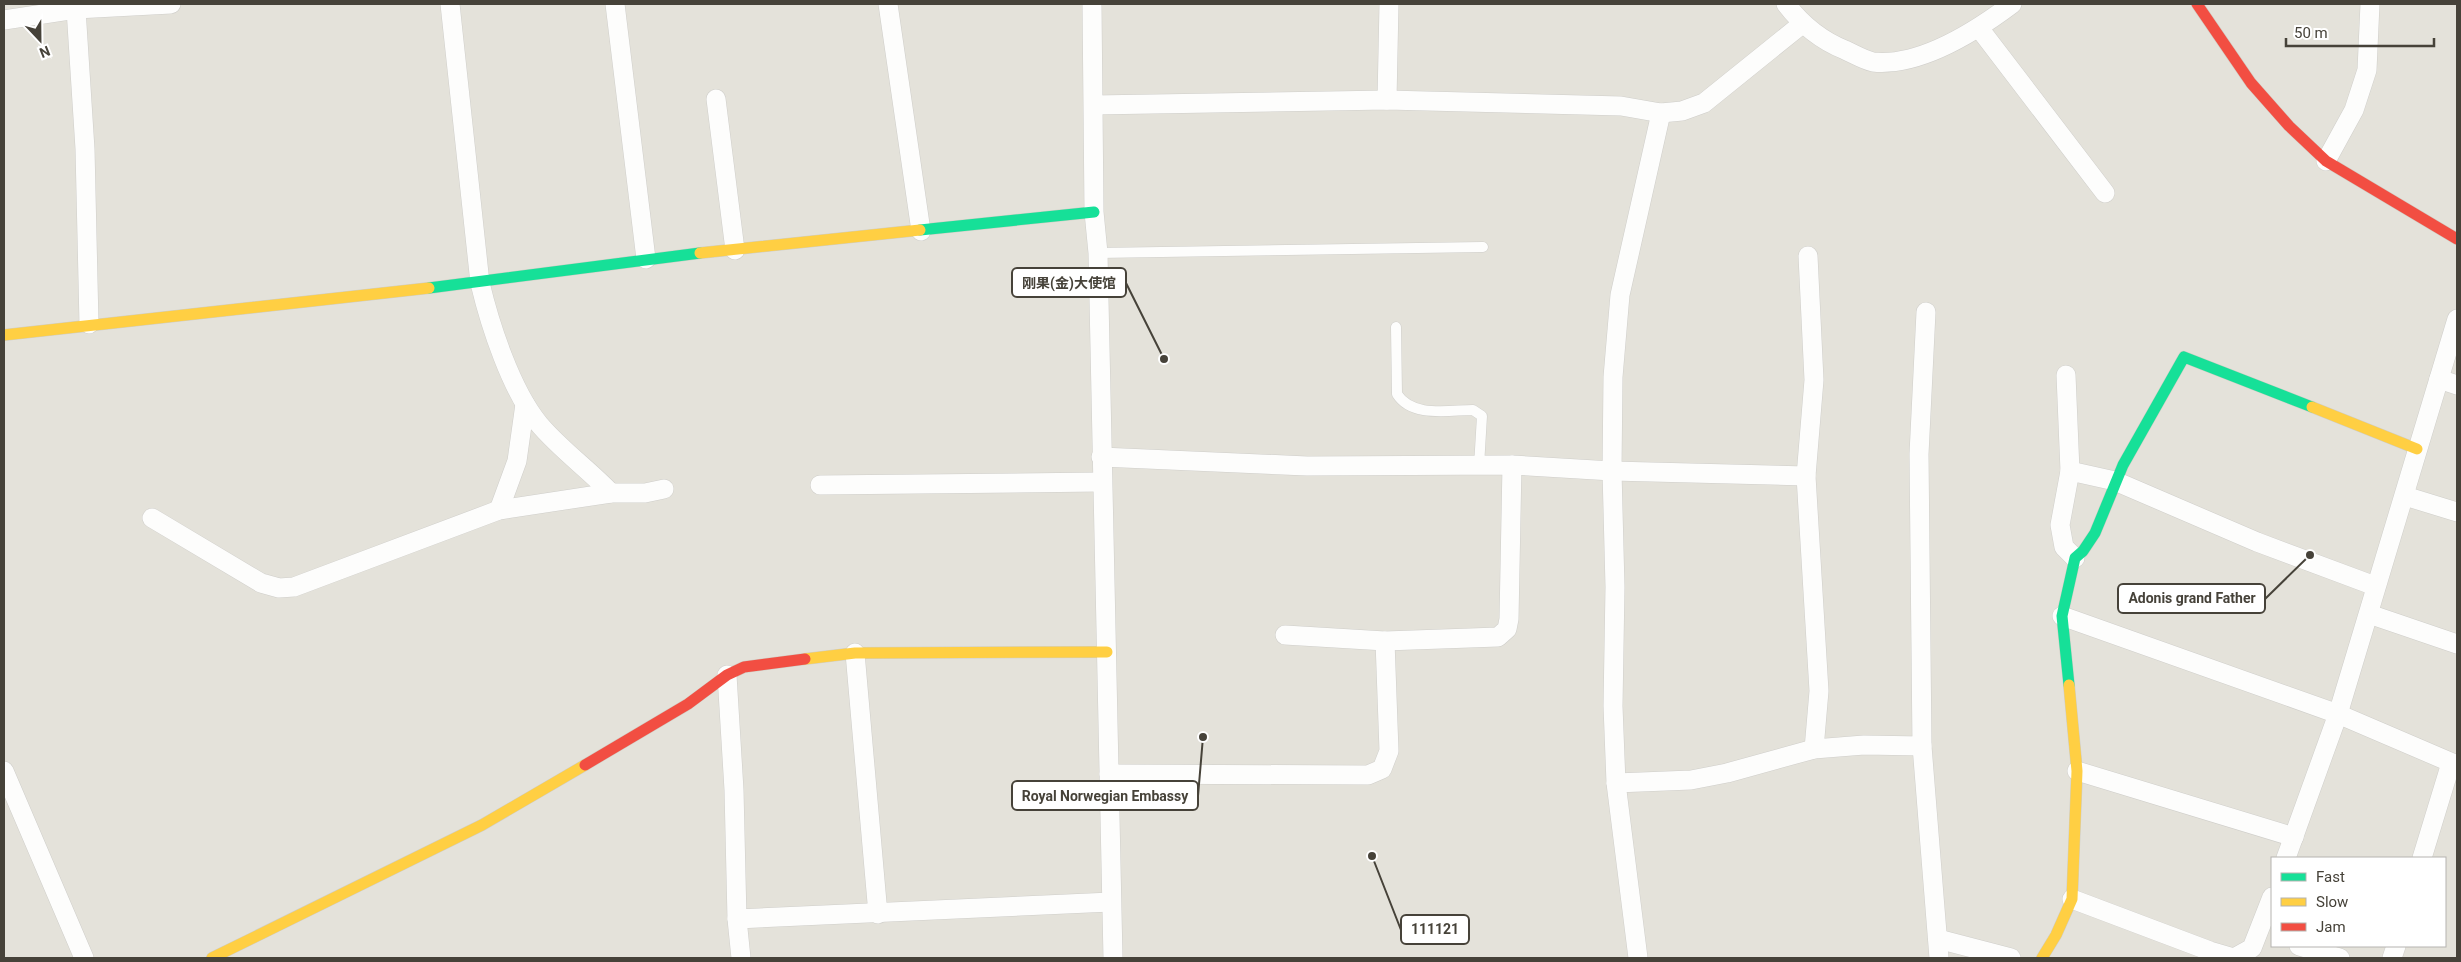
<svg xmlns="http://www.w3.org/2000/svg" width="2461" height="962" font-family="Roboto,'Noto Sans SC',sans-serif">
	<rect width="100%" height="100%" fill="#f1f0ec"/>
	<!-- residential -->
	<path fill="#e4e2da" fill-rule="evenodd" d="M 4,4 L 2457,4 L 2457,958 L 4,958 ZM 2272,858 L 2445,858 L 2445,946 L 2272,946 Z"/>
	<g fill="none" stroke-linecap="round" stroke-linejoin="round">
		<!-- lane casing -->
		<g stroke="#cfceca" stroke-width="11">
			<g id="lane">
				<polyline points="1098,253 1483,247"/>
				<path d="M 1396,327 L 1397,394 C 1412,418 1449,410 1473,410 L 1482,416 L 1479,466"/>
			</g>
		</g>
		<!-- street casing -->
		<g stroke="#cfceca" stroke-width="20">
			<g id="street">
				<path d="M 450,4 L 480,283 C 490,325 511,390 539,424 C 560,449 588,469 611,493"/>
				<polyline points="615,4 646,259"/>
				<polyline points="888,4 921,231"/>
				<polyline points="1092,4 1094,212 1098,253 1113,958"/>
				<path d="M 1786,4 C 1802,25 1820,40 1845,50 C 1854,54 1864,60 1873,62 C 1921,67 1976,31 2012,4"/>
				<polyline points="76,9 85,149 89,324"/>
				<polyline points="4,20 76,9 171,4"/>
				<polyline points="1979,28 2105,193"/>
				<polyline points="716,99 735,250"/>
				<polyline points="1387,100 1389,4"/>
				<polyline points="1094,105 1387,100 1621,106 1661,113 1682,111 1704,103 1802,24"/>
				<polyline points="2326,161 2354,110 2367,70 2370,4"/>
				<polyline points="1808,256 1814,380 1806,476 1819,691 1814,749"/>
				<polyline points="1926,312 1919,454 1922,746 1939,958"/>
				<polyline points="2066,375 2070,471 2060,525 2064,547 2075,558"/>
				<polyline points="2439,379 2457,385"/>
				<polyline points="1101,457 1307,466 1512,465 1612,471 1806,476"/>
				<polyline points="2070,471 2115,481 2257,542 2375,586"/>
				<polyline points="820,485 1101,482"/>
				<polyline points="2405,496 2457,512"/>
				<polyline points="499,510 517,461 525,404"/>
				<polyline points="152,518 261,583 279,588 294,587 499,510 611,493 645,493 664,489"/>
				<polyline points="2369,614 2457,644"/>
				<polyline points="2062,616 2338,714 2457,765"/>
				<polyline points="1285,635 1385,641 1498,637 1507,629 1509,619 1512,465"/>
				<polyline points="855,653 878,914"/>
				<polyline points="727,675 734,790 737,919 1111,902"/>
				<polyline points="4,771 84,958"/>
				<polyline points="2077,771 2294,837"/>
				<polyline points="1109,774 1368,775 1382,769 1389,751 1385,641"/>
				<polyline points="1616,783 1691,780 1727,773 1814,749 1864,745 1922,746"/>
				<polyline points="2286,858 2338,714 2457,319"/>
				<polyline points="2422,858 2451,763"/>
				<polyline points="2072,899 2210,951 2234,958 2252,948 2272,897"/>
				<polyline points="737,919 741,958"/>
				<polyline points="1938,939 2011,958"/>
				<polyline points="2299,946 2340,958"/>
				<polyline points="1638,958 1616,783 1613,706 1615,587 1612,471 1613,377 1620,295 1661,113"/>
				<polyline points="2392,958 2396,946"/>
			</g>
		</g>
		<!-- fast casing -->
		<g stroke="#cfcdc4" stroke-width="12">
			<g id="fast">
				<polyline points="920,230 1094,212"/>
				<polyline points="429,288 700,253"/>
				<polyline points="2069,685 2062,616 2075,558 2083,551 2095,533 2123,465 2184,357 2312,407"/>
			</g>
		</g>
		<!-- slow casing -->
		<g stroke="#cfcdc4" stroke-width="12">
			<g id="slow">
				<polyline points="700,253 920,230"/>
				<polyline points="4,335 429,288"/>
				<polyline points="2312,407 2417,449"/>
				<polyline points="805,659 855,653 1107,652"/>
				<polyline points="212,958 482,825 585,765"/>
				<polyline points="2042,958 2056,935 2072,899 2077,771 2069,685"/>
			</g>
		</g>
		<!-- jam casing -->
		<g stroke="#cfcdc4" stroke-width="12">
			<g id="jam">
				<polyline points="2197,4 2251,83 2289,126 2326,161 2457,239"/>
				<polyline points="585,765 688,704 727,675 744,667 805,659"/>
			</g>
		</g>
		<!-- lane -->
		<use href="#lane" stroke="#fdfdfc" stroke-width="10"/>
		<!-- street -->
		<use href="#street" stroke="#fdfdfc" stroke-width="19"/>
		<!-- fast -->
		<use href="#fast" stroke="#16e098" stroke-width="11"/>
		<!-- slow -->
		<use href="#slow" stroke="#ffcf43" stroke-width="11"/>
		<!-- jam -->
		<use href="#jam" stroke="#f24e42" stroke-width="11"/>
	</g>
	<!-- callouts -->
	<path fill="none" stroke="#464239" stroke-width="2" d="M1164 359L1126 283M2310 555L2265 599M1203 737L1198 796M1372 856L1401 930"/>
	<g fill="#464239" stroke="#fff" stroke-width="2">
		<circle cx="1164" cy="359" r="5"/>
		<circle cx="2310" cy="555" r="5"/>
		<circle cx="1203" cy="737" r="5"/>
		<circle cx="1372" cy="856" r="5"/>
	</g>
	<g fill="#fff" stroke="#464239" stroke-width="2">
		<rect x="1012" y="268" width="114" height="29" rx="5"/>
		<rect x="2118" y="584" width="147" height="29" rx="5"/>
		<rect x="1012" y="781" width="186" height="29" rx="5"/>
		<rect x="1401" y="915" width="68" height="29" rx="5"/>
	</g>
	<g font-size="14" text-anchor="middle" font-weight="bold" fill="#464239">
		<text x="1069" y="288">刚果(金)大使馆</text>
		<text x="2192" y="603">Adonis grand Father</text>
		<text x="1105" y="801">Royal Norwegian Embassy</text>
		<text x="1435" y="934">111121</text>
	</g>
	<!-- border -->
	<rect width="2461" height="962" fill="none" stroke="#464239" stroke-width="10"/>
	<!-- legend -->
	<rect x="2271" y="857" width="175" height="90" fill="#ffffff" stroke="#b5b3b0"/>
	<rect x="2281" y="873" width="25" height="8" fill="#16e098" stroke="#b5b3b0"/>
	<text x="2316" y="882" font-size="15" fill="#464239">Fast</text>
	<rect x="2281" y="898" width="25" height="8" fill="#ffcf43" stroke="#b5b3b0"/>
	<text x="2316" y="907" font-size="15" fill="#464239">Slow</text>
	<rect x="2281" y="923" width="25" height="8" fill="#f24e42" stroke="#b5b3b0"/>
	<text x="2316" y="932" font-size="15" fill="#464239">Jam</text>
	<!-- north arrow -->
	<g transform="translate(40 40) rotate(158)" stroke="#ffffff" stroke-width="4" paint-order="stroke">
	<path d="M0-4L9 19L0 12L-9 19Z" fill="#464239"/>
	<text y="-8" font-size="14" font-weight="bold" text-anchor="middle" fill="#464239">N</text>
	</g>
	<!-- scale -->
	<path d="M2286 38v8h148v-8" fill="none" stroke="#464239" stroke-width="2.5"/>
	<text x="2294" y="38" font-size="15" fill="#464239" stroke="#ffffff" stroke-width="4" paint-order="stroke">50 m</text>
</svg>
